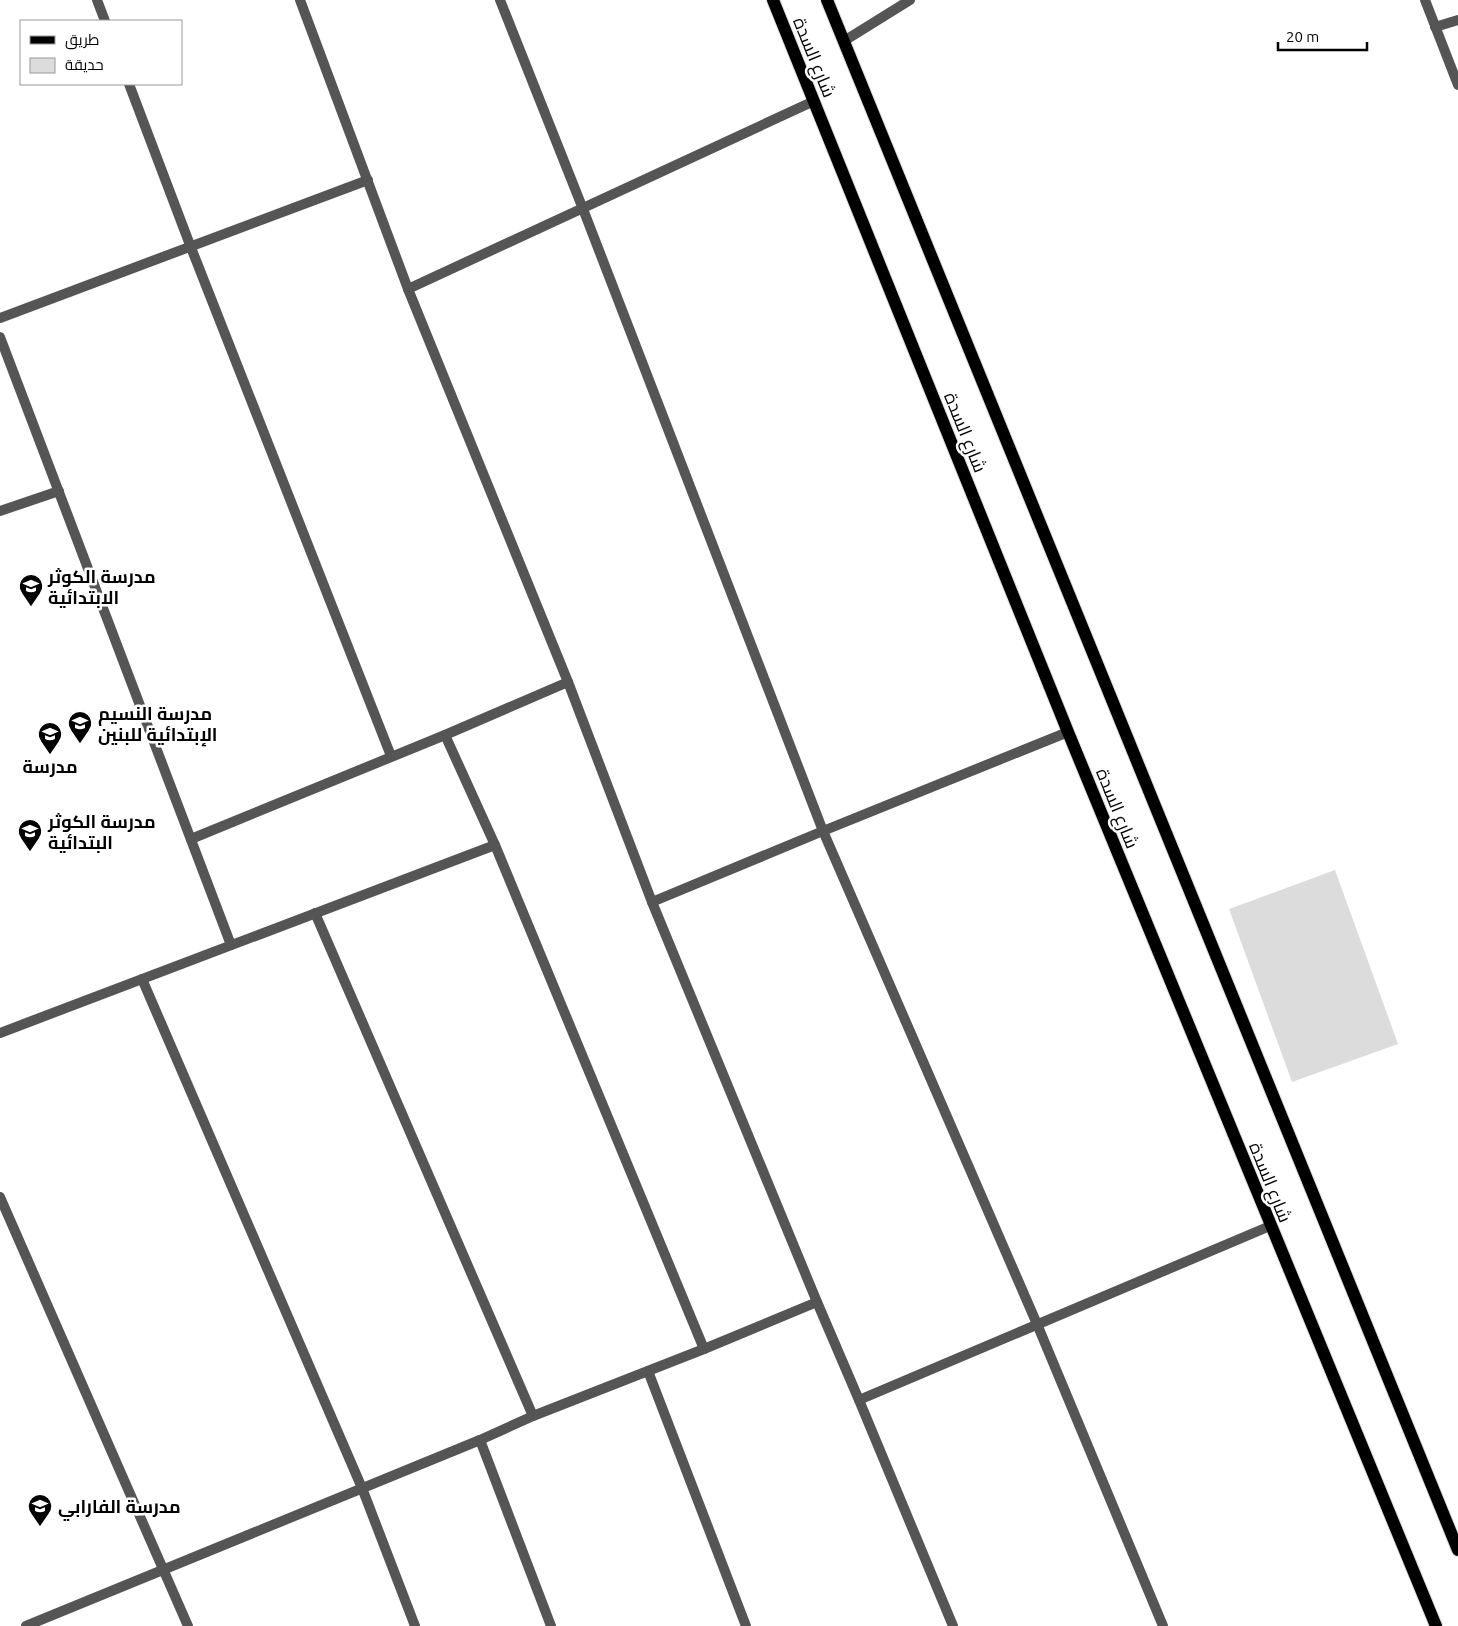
<svg xmlns="http://www.w3.org/2000/svg" width="1458" height="1626" font-family="Ubuntu,Cairo,sans-serif">
	<rect width="100%" height="100%" fill="#fff"/>
	<!-- green -->
	<polygon fill="#dcdcdc" points="1335,870 1398,1044 1292,1082 1229,909"/>
	<g fill="none" stroke-linecap="round" stroke-linejoin="round">
		<!-- primary casing -->
		<g stroke="#dbdbdb" stroke-width="14">
			<g id="primary">
				<polyline points="773,0 1068,732 1436,1626"/>
				<polyline points="827,0 1458,1550"/>
			</g>
		</g>
		<!-- service -->
		<polyline stroke="#555" stroke-width="10" points="844,41 910,0"/>
		<!-- minor -->
		<g stroke="#555" stroke-width="10">
			<polyline points="97,0 105,21"/>
			<polyline points="300,0 408,289 568,682 652,902 817,1302 859,1400 953,1626"/>
			<polyline points="500,0 583,209 823,831 1037,1324 1163,1626"/>
			<polyline points="1425,0 1458,85"/>
			<polyline points="1435,27 1458,20"/>
			<polyline points="129,84 190,245 391,756"/>
			<polyline points="408,289 814,101"/>
			<polyline points="0,318 368,180"/>
			<polyline points="0,337 231,945"/>
			<polyline points="0,511 59,491"/>
			<polyline points="445,735 495,845 704,1349"/>
			<polyline points="191,839 445,735 568,682"/>
			<polyline points="652,902 823,831 1068,732"/>
			<polyline points="315,913 533,1416"/>
			<polyline points="142,979 362,1488 415,1626"/>
			<polyline points="0,1033 495,845"/>
			<polyline points="0,1197 188,1626"/>
			<polyline points="648,1371 746,1626"/>
			<polyline points="859,1400 1270,1226"/>
			<polyline points="480,1440 551,1626"/>
			<polyline points="26,1626 480,1440 533,1416 704,1349 817,1302"/>
		</g>
		<!-- primary -->
		<use href="#primary" stroke="#000" stroke-width="12"/>
	</g>
	<!-- icons -->
	<defs>
		<g id="school-pin" transform="scale(1.25)"><path d="M0 17L-7.5 6A9.5 9.5 0 1 1 7.5 6Z" fill="#000" stroke="#fff"/><path d="M0-5L7-2L0 1L-7-2ZM-4 1L0 2.5L4 1V4Q0 6-4 4Z" fill="#fff"/></g>
	</defs>
	<g fill-rule="evenodd">
		<use href="#school-pin" x="31" y="586"/>
		<use href="#school-pin" x="80" y="723"/>
		<use href="#school-pin" x="50" y="734"/>
		<use href="#school-pin" x="30" y="831"/>
		<use href="#school-pin" x="40" y="1506"/>
	</g>
	<g text-anchor="middle" dominant-baseline="central" stroke-width="5" stroke-linejoin="round" paint-order="stroke">
		<!-- street labels -->
		<g font-size="18" fill="#000" stroke="#fff">
			<text transform="translate(815 57) rotate(68)">شارع السدة</text>
			<text transform="translate(966 432) rotate(68)">شارع السدة</text>
			<text transform="translate(1118 808) rotate(68)">شارع السدة</text>
			<text transform="translate(1271 1182) rotate(68)">شارع السدة</text>
		</g>
		<!-- poi labels -->
		<g font-size="18" font-weight="bold" fill="#000" stroke="#fff" text-anchor="start">
			<text x="48" y="576">مدرسة الكوثر<tspan x="48" dy="21">الابتدائية</tspan></text>
			<text x="98" y="713">مدرسة النسيم<tspan x="98" dy="21">الإبتدائية للبنين</tspan></text>
			<text x="50" y="766" text-anchor="middle">مدرسة</text>
			<text x="48" y="821">مدرسة الكوثر<tspan x="48" dy="21">البتدائية</tspan></text>
			<text x="58" y="1506">مدرسة الفارابي</text>
		</g>
	</g>
	<!-- legend -->
	<rect x="20" y="20" width="162" height="65" fill="#ffffff" stroke="#999999"/>
	<rect x="30" y="36" width="25" height="8" fill="#000000" stroke="#999999"/>
	<text x="65" y="45" font-size="15" fill="#000000">طريق</text>
	<rect x="30" y="58" width="25" height="15" fill="#dcdcdc" stroke="#999999"/>
	<text x="65" y="70" font-size="15" fill="#000000">حديقة</text>
	<!-- scale -->
	<path d="M1278 42v8h89v-8" fill="none" stroke="#000000" stroke-width="2.5"/>
	<text x="1286" y="42" font-size="15" fill="#000000" stroke="#ffffff" stroke-width="4" paint-order="stroke">20 m</text>
</svg>
